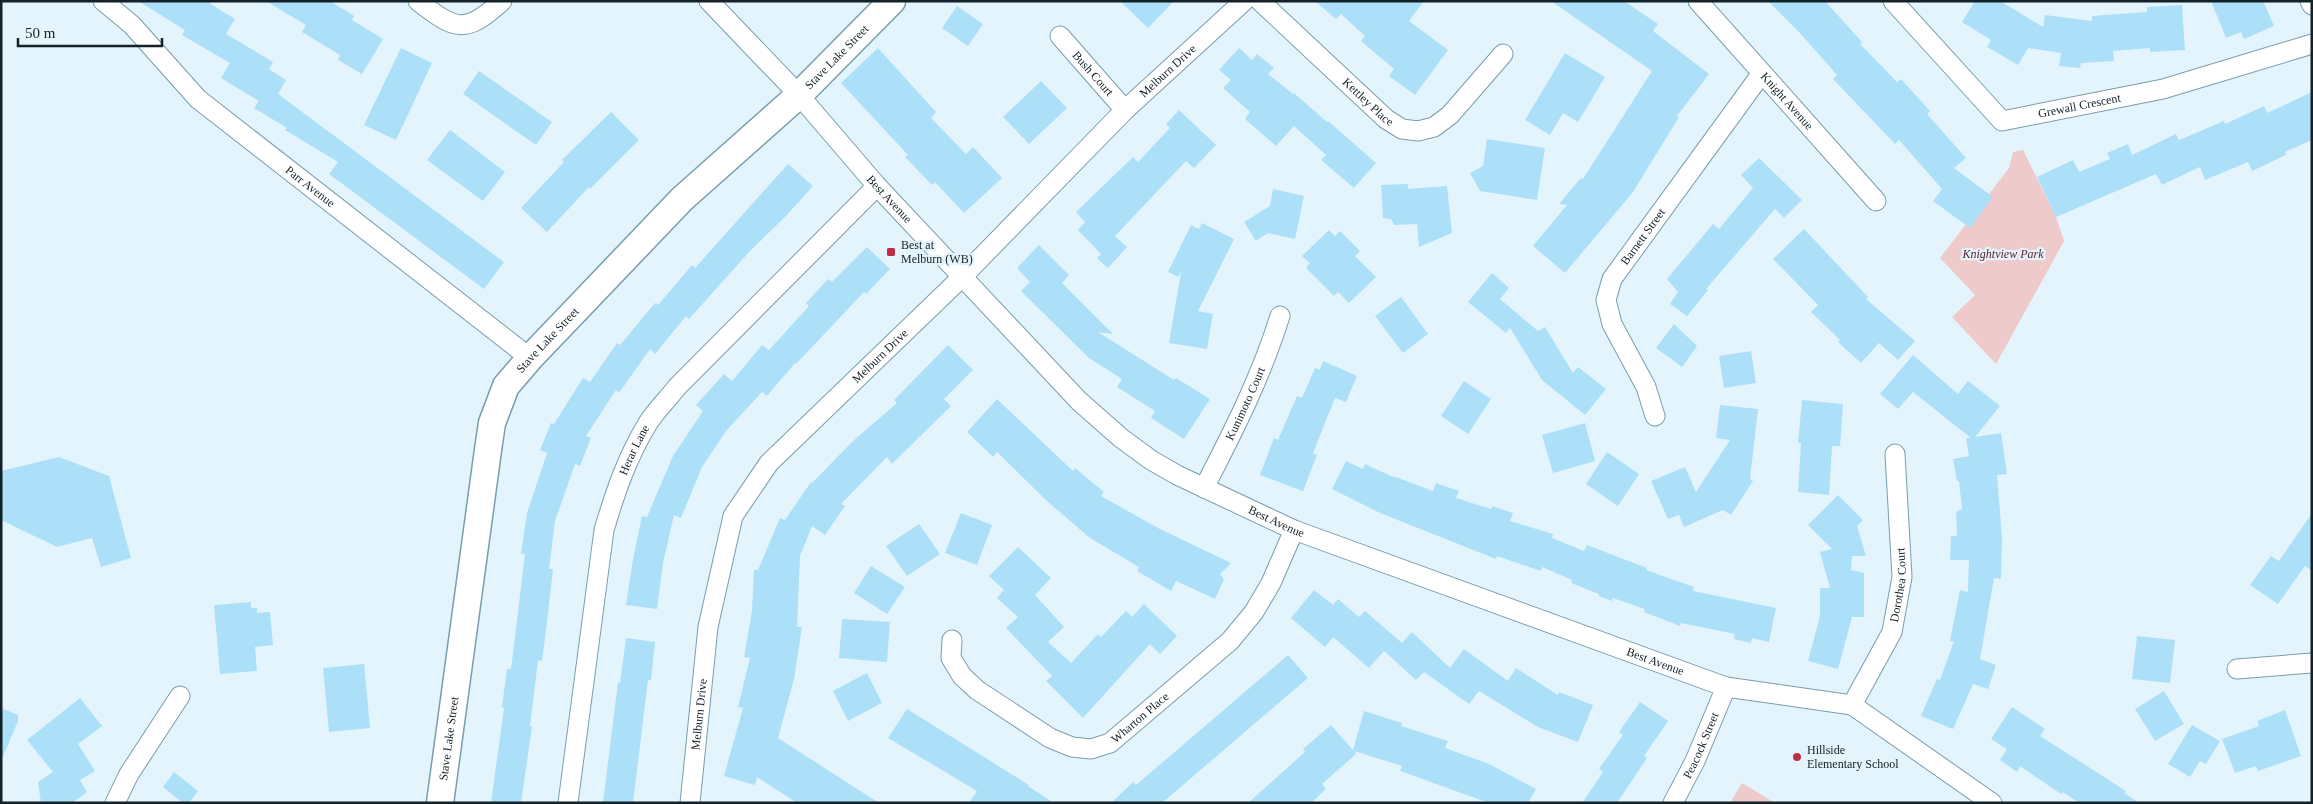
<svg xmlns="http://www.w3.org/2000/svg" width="2313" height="804" font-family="'Times New Roman',serif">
	<rect width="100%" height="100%" fill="#e4f4fc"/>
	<!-- green -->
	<g fill="#efcaca">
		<polygon points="2023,150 2056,217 2064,241 1996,364 1952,317 1975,295 1940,258 2009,168 2013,152"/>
		<polygon points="1742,783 1775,803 1730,803"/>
	</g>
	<!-- building -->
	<g fill="#ace0f9">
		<polygon points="138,1 206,1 235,19 226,34 273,62 269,69 286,80 278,94 504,262 484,289 329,174 338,162 285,130 287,128 254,108 259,101 221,78 230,63 182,35 185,30"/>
		<polygon points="266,1 330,1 354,16 352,20 383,39 362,74 338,60 340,55 302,32 306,25"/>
		<polygon points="1120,1 1174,1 1148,28"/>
		<polygon points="1315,1 1424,1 1409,21 1448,50 1415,95 1389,76 1394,69 1361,41 1365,36 1341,14 1336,19"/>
		<polygon points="1551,1 1624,1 1658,24 1653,31 1709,74 1677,116 1679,117 1633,192 1565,273 1533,246 1567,205 1559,204 1581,178 1583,179 1652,71"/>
		<polygon points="1768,1 1825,1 1862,42 1860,44 1897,82 1901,79 1930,111 1927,114 1966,158 1954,168 1993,197 1970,228 1933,201 1942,189 1899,140 1895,144 1833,79 1837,75 1799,32"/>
		<polygon points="1975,1 2000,1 2043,27 2045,15 2092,21 2092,16 2147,12 2147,7 2182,5 2185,50 2150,52 2150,48 2113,51 2114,61 2081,63 2080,68 2059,66 2061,53 2028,48 2018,65 1987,47 1991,40 1962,22"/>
		<polygon points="2211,1 2263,1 2274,26 2244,39 2241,32 2226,38"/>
		<polygon points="957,6 983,24 968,46 942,28"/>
		<polygon points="401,48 432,63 396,140 364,125"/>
		<polygon points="878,48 936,112 931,118 966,154 973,147 1002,178 964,213 935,182 932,185 905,157 908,155 841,83"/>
		<polygon points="1239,48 1252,60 1257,54 1274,68 1268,74 1293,94 1294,93 1327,122 1328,121 1376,163 1354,188 1321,160 1326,155 1294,126 1276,146 1245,119 1250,112 1223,88 1231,80 1219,70"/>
		<polygon points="1565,53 1605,77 1578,122 1563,113 1550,135 1525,120"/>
		<polygon points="479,71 552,122 536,145 463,94"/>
		<polygon points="1041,81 1067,108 1029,144 1003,117"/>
		<polygon points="2312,92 2312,140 2285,152 2286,155 2252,171 2248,162 2205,180 2200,167 2162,185 2156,174 2056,217 2037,177 2073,160 2079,172 2110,159 2107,153 2128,144 2132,155 2176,134 2179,140 2224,121 2225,124 2264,106 2267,113"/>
		<polygon points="1179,110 1216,145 1194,168 1186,161 1115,236 1127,247 1108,268 1097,258 1101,254 1078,230 1085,222 1076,212 1133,157 1138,162 1170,128 1166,124"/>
		<polygon points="611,112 639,140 590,189 589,187 547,232 521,208 564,162 562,160"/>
		<polygon points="450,130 505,172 483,201 427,160"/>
		<polygon points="1487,139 1545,148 1537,200 1480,191 1470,173 1483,166"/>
		<polygon points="1759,158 1802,200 1784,218 1775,209 1706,289 1708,290 1687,316 1670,304 1678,292 1667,279 1713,224 1719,229 1753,188 1741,175"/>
		<polygon points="788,164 813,186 786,216 750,251 689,319 686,316 655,354 650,349 619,393 616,390 586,436 591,438 580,466 575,464 555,521 549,569 553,569 547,622 542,661 538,660 530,726 532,727 521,803 491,803 504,708 502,707 507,669 511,669 519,604 525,554 521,554 527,513 547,453 540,450 551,423 554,424 583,378 590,382 617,343 620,345 655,303 658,305 692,265 695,268"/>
		<polygon points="1408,184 1408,189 1447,186 1452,233 1419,247 1417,224 1394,225 1391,219 1383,218 1381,185"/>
		<polygon points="1273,189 1304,196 1295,239 1268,233 1256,241 1244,222 1270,206"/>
		<polygon points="1202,223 1234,239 1198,311 1213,314 1207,349 1169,343 1181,272 1178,277 1168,272 1191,225 1199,229"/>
		<polygon points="1804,229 1868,297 1866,299 1915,341 1898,360 1879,343 1861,363 1838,342 1840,340 1811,312 1818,305 1773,259"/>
		<polygon points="1329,230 1335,236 1340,231 1360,251 1355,256 1376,277 1349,303 1338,292 1334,296 1306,268 1310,263 1302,256"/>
		<polygon points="1039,245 1069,275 1062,283 1113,334 1098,332 1174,380 1176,378 1210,399 1184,439 1151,418 1155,411 1117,387 1122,379 1089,358 1021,291 1030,282 1017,268"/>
		<polygon points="867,247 890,269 866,294 864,292 796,364 795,363 767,396 762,392 726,431 702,467 681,518 674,515 663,563 657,609 626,605 633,559 642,516 647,517 673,456 703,411 696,405 724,374 732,381 762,345 769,350 809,306 806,303 828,279 832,282"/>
		<polygon points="1492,273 1509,288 1500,299 1538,331 1545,327 1573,373 1578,367 1606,389 1585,415 1542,380 1510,328 1506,333 1468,302"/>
		<polygon points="1401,297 1428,334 1403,353 1375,316"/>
		<polygon points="1674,324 1697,346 1682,367 1656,348"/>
		<polygon points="948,345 973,370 944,399 951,406 892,464 887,457 841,504 845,506 825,535 812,526 800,556 797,627 802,627 794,679 778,738 879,803 797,803 757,777 755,785 724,776 743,708 738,707 750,658 744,657 752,611 754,570 758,570 780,518 785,520 811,482 812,483 853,441 897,403 894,400"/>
		<polygon points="1751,351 1756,383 1724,388 1719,356"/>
		<polygon points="1913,355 1958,394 1968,381 2000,406 1975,437 2001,433 2007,474 1997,475 2002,538 2001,579 1994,578 1980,659 1996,665 1988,689 1973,684 1953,729 1921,716 1937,679 1940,680 1954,641 1950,641 1960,590 1968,592 1969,560 1950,560 1951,536 1957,536 1956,512 1962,509 1959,481 1957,481 1953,459 1969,456 1966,438 1971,438 1913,392 1898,409 1880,394"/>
		<polygon points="1323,361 1357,376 1346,402 1335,398 1313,453 1317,455 1303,491 1260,475 1274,438 1278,440 1297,396 1302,398 1315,368 1320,370"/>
		<polygon points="1464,381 1491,399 1468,434 1441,416"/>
		<polygon points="997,399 1073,471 1075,468 1104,492 1101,496 1160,529 1231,563 1220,574 1224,579 1215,599 1176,581 1171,591 1137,571 1139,567 1090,538 1048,502 997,452 993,457 967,432"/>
		<polygon points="1802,400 1843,404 1840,446 1832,446 1829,495 1798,492 1801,443 1798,443"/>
		<polygon points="1720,405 1758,409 1750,479 1753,481 1731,515 1723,510 1684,527 1679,515 1668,519 1651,481 1685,467 1696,492 1730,440 1716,438"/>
		<polygon points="1585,423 1595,461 1553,473 1542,435"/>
		<polygon points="1607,452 1639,474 1618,506 1586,484"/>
		<polygon points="59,457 109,476 131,558 101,567 92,538 57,547 1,520 1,471"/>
		<polygon points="1346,461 1363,469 1365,464 1393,477 1393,476 1433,491 1436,483 1459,491 1456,498 1491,509 1492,506 1513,513 1510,521 1553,534 1552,538 1584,551 1587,545 1647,568 1646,570 1694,587 1693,591 1776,608 1769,642 1752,638 1751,643 1734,639 1735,634 1681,623 1680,626 1644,612 1645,609 1613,598 1612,601 1599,596 1599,594 1571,583 1572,580 1542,567 1541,571 1497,556 1496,559 1380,513 1332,489"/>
		<polygon points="1838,495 1863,520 1857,526 1866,556 1852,556 1851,570 1864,573 1864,617 1852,617 1838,669 1808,661 1820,616 1820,588 1830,588 1820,552 1832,549 1808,525"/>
		<polygon points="961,513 992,525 977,565 945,553"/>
		<polygon points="2312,513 2312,571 2305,566 2278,604 2250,585 2271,556 2279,561"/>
		<polygon points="919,524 940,554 907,576 886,546"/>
		<polygon points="1018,547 1051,578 1035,595 1064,627 1048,642 1071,663 1098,634 1101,637 1126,611 1132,617 1144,604 1177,636 1160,654 1150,644 1083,718 1046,681 1052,676 1006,628 1018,617 997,598 1004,590 989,576"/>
		<polygon points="871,566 905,587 887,614 854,593"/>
		<polygon points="1314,590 1333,605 1338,599 1359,617 1365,611 1402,643 1412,632 1450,668 1464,649 1508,681 1516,668 1558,695 1559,692 1593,705 1578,742 1538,727 1479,691 1469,704 1424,672 1416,680 1384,651 1369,668 1333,637 1325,647 1291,618"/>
		<polygon points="251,602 251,608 257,608 257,613 270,612 273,645 255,647 257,671 220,674 214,605"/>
		<polygon points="842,619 890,622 887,662 839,658"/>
		<polygon points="2137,636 2175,640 2170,683 2132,679"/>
		<polygon points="626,638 655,642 651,680 648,680 633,803 603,803 618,682 620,683"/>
		<polygon points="1288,655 1308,678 1162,803 1111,803 1133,782 1136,785"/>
		<polygon points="364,664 370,728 329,732 323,668"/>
		<polygon points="867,673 882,703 848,721 833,691"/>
		<polygon points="2164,691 2184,724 2155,741 2135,709"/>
		<polygon points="80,698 102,726 78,744 95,771 80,780 87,792 72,803 41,803 38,782 53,772 27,740"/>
		<polygon points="1640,702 1668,721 1644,756 1647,758 1617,803 1582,803 1603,772 1599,769 1623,735 1619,732"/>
		<polygon points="2012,707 2045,729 2040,736 2126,791 2124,793 2139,803 2079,803 2063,792 2061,794 2020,766 2017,772 2000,760 2007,749 1991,739"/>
		<polygon points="1,708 18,715 18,721 1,761"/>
		<polygon points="907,709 1029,785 1028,786 1054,803 969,803 977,791 888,738"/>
		<polygon points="2285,710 2301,756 2258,771 2256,766 2235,773 2222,739 2259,726 2257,721"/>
		<polygon points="1364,711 1402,723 1401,726 1448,741 1445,748 1489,764 1536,789 1528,803 1489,803 1400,771 1402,766 1354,751 1356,754 1322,784 1326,789 1311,803 1248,803 1305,752 1303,749 1331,725 1353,750"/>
		<polygon points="2192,725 2220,741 2206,764 2200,761 2190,777 2168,764"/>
		<polygon points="174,772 198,791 189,803 183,803 163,787"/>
	</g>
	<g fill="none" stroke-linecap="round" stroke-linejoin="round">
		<!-- minor casing -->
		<g stroke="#789daf" stroke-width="21">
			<g id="minor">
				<path id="s1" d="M 103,1 L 132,25 L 198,99 L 530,358"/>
				<path d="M 418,1 C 455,30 465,35 502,1"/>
				<path id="s2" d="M 709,1 L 799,95 L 877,186 L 1079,401 L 1121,438 L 1151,460 L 1177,475 L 1294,530 L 1726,687 L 1852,705 L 1992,803"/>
				<path id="s3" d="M 1260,1 L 1386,119 L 1402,129 L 1418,131 L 1434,127 L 1450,115 L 1503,54"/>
				<path id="s4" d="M 1698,1 L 1876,201"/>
				<path id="s5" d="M 1893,1 L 2002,121 L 2163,89 L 2312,44"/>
				<polyline points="2310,1 2312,5"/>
				<path id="s6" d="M 1060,36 L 1125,110"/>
				<path id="s7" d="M 1655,416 L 1646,387 L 1612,324 L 1606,300 L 1612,279 L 1762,73"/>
				<path id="s8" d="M 1204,488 C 1233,432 1261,377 1280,316"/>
				<path id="s9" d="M 952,640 L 951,658 L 962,676 L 977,690 L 1050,738 L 1072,747 L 1091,749 L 1110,743 L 1230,641 L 1254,612 L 1271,583 L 1294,530"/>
				<polyline points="2237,669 2312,663"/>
				<path id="s10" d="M 1852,705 L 1892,632 L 1902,577 L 1895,454"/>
				<polyline points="115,803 129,774 180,696"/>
				<path id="s11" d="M 568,803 L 604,530 C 615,493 627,457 648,423 C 656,410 668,399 677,387 L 877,186"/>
				<path id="s12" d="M 690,803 L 708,627 L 733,516 L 769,463 L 962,277 L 1125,110 L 1244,1"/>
				<path id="s13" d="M 1673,803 L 1695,761 L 1726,687"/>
			</g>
		</g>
		<!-- secondary casing -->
		<g stroke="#789daf" stroke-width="29">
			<g id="secondary">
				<path id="s14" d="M 440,803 L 488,450 L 492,423 L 506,386 L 530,358 L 682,199 L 799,95 L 892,1"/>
			</g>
		</g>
		<!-- minor -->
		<use href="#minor" stroke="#fff" stroke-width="19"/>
		<!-- secondary -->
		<use href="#secondary" stroke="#fff" stroke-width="26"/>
	</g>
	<!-- markers -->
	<g fill="#bf2e46" stroke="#e4f4fc" stroke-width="2">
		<rect x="886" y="247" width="10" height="10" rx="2.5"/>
		<circle cx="1797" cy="757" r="5"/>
	</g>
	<g text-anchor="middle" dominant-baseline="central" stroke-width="4.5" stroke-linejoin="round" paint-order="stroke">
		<!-- street labels -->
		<g font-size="12" fill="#132128" stroke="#e4f4fc">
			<text stroke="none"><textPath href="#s14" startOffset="890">Stave Lake Street</textPath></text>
			<text stroke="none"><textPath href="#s12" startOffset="914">Melburn Drive</textPath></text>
			<text stroke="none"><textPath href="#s6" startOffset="50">Bush Court</textPath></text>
			<text stroke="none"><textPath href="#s3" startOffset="148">Kettley Place</textPath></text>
			<text stroke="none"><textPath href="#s4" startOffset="134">Knight Avenue</textPath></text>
			<text stroke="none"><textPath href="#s5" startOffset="241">Grewall Crescent</textPath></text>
			<text stroke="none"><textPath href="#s1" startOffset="279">Parr Avenue</textPath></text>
			<text stroke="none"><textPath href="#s2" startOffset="268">Best Avenue</textPath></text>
			<text stroke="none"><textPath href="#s7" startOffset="201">Barnett Street</textPath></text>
			<text stroke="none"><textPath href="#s14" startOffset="485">Stave Lake Street</textPath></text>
			<text stroke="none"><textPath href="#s12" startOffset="509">Melburn Drive</textPath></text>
			<text stroke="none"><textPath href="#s8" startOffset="94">Kunimoto Court</textPath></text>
			<text stroke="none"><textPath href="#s11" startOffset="361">Herar Lane</textPath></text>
			<text stroke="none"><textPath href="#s2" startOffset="778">Best Avenue</textPath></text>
			<text stroke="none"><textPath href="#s10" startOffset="131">Dorothea Court</textPath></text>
			<text stroke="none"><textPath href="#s2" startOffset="1182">Best Avenue</textPath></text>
			<text stroke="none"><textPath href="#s12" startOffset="89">Melburn Drive</textPath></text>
			<text stroke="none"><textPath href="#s9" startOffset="249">Wharton Place</textPath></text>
			<text stroke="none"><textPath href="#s14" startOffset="65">Stave Lake Street</textPath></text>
			<text stroke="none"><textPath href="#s13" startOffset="64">Peacock Street</textPath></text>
		</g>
		<!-- poi labels -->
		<g font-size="12" fill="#132128" stroke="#e4f4fc" text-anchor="start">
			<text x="901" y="245">Best at<tspan x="901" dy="14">Melburn (WB)</tspan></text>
			<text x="1807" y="750">Hillside<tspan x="1807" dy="14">Elementary School</tspan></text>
		</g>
		<!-- park labels -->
		<g font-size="12" font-style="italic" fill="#5c1c24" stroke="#e4f4fc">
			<text x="2003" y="254">Knightview Park</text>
		</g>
	</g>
	<!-- border -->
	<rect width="2313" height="804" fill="none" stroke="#132128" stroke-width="5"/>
	<!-- scale -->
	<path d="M18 38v8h144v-8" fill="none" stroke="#132128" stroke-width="2.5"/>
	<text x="25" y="38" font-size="15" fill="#132128" stroke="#e4f4fc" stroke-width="4" paint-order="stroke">50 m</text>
</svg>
